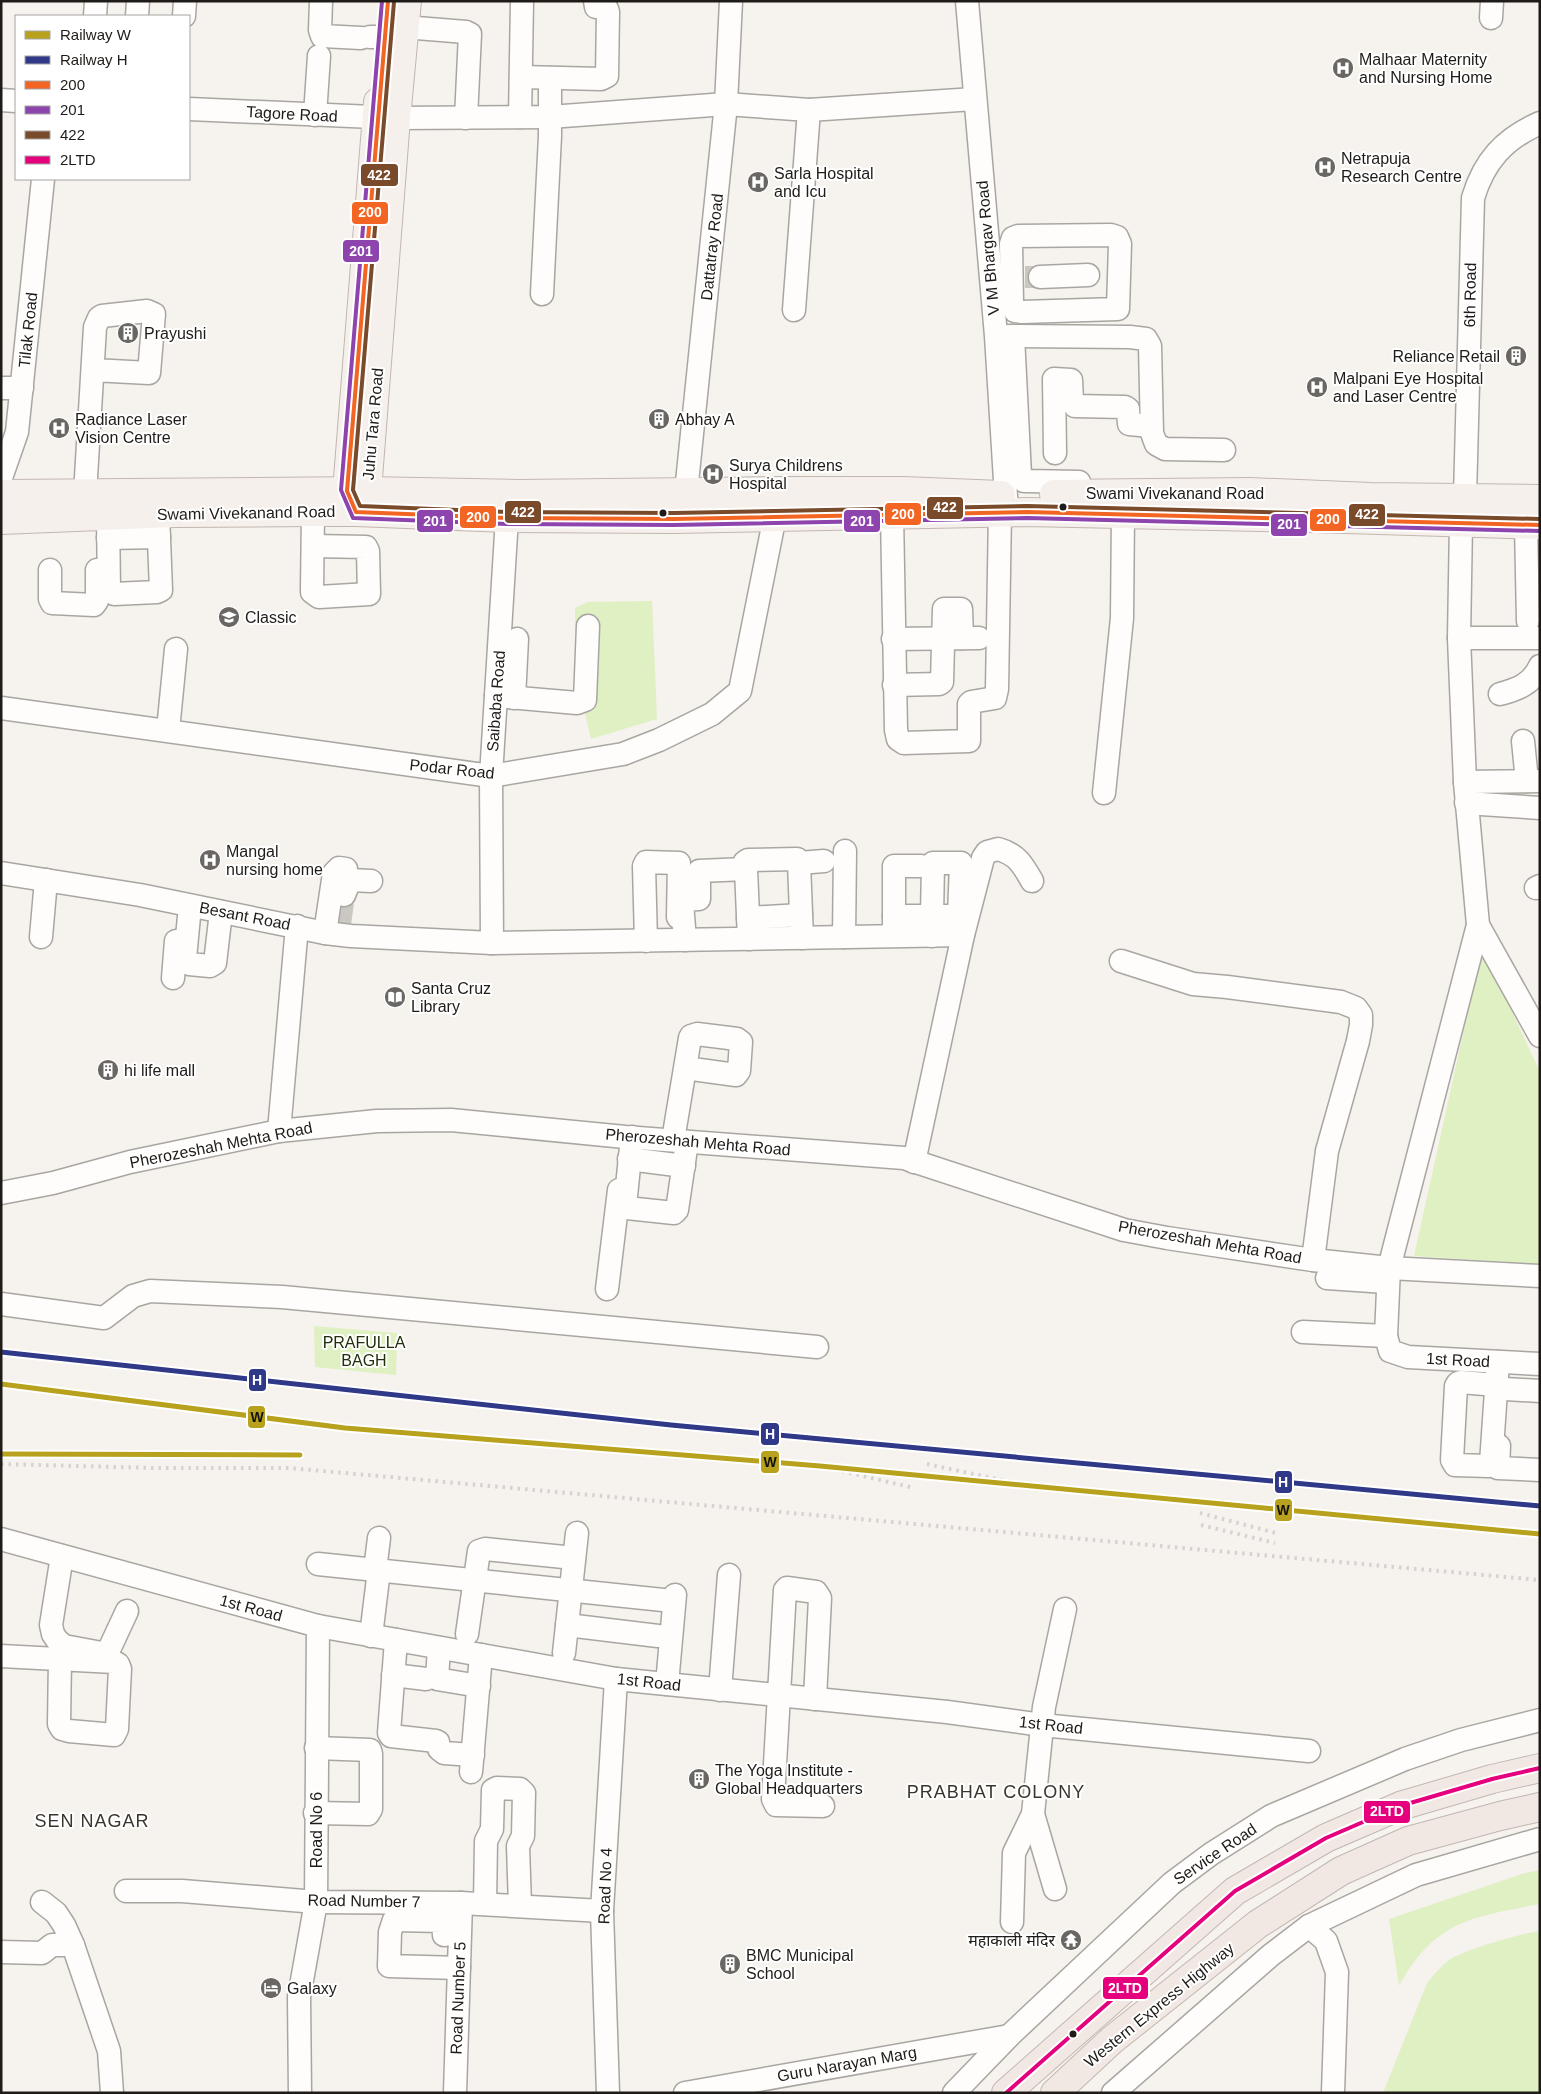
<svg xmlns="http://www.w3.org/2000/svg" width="1541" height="2094" font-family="Helvetica,'Noto Sans Devanagari',sans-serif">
	<rect width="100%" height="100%" fill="#f6f2ed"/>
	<!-- green -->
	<g fill="#dff0c3">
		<polygon points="652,601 657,719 591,739 576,675 575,608 588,602"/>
		<polygon points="1482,948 1540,1072 1540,1264 1414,1256"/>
		<polygon points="314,1326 397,1333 396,1375 315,1367"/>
		<path d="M 1540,1870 L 1540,1904 C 1472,1917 1435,1920 1399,1986 L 1389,1919 L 1525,1873 Z"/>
		<path d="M 1540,1931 L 1540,2093 L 1383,2093 L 1427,1983 C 1434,1975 1441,1966 1449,1960 C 1466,1949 1519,1934 1540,1931 Z"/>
	</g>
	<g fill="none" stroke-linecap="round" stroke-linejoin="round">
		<!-- minor-tunnel -->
		<g stroke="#cbc7c2" stroke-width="22" stroke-dasharray="22 11" stroke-linecap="butt">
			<polyline points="1025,277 1040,277"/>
			<polyline points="340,924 344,895"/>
		</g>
		<!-- minor casing -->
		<g stroke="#a9a6a2" stroke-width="25">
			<g id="minor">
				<polyline points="321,1 320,30 322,36 361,38"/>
				<polyline points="967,1 996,336 1007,512"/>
				<polyline points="95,16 96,1"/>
				<polyline points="137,16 138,1"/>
				<polyline points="184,16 185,1"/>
				<polyline points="1491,18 1492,1"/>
				<polyline points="404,27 466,32 470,34 466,118"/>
				<polyline points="370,37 384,37"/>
				<polyline points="521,77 601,79 607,76 608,12 607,9 596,7 595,1"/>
				<polyline points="1,100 16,101"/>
				<polyline points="189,109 396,118 550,117 726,104 809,110 974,99"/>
				<polyline points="315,115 319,56"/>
				<polyline points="520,117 522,1"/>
				<polygon points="1111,235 1117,237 1120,244 1118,309 1022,312 1015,311 1012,303 1011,244 1013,238 1018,236"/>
				<polyline points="1040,277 1088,275"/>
				<polyline points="542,294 550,136 550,78"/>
				<polyline points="794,310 809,110"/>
				<polyline points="1000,336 1130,337 1146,339 1150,346 1152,433 1156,444 1165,449 1224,450"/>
				<polyline points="1013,336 1020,475 1024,481 1027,481 1079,482"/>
				<polyline points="1,388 22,388"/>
				<polyline points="1055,453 1054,379 1071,380 1072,400 1075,406 1125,407 1128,409 1129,424 1151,426"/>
				<polyline points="1,478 17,432 43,179"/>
				<polyline points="85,494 95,327 99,318 102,316 147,311 154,314 149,373 93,370"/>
				<path d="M 1465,497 L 1473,198 C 1484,161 1504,139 1540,123"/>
				<polyline points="687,508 686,492 726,104 731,1"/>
				<polyline points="892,514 896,730 898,739 904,743 969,741 969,704 971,702 995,698 997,689 1000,512"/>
				<polyline points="108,516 109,590 114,594 157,592 161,590 158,514"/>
				<polyline points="1461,523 1459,638 1465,782 1478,925 1389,1268 1386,1336 1390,1351 1408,1357 1540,1364"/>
				<polyline points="1526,525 1528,621"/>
				<polyline points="108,538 159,537"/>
				<polyline points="313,546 366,547 368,551 369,594 319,597 312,592 312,589 313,512"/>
				<polyline points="50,570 50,599 52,603 94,605 97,601 97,570"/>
				<polyline points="1459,638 1540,638"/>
				<polyline points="893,639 979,638"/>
				<polyline points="894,685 939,684 942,682 944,609 961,609 962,638"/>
				<path d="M 1500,694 C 1518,689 1532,684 1540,666"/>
				<polyline points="496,696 577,703 585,700 588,626"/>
				<polyline points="514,698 517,639"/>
				<polyline points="1,708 491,776 623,754 659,740 712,714 740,691 775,516"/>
				<polyline points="168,730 176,649"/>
				<polyline points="1523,741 1527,781"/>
				<polyline points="1465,782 1540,781"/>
				<polyline points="1104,793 1122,618 1123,513"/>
				<polyline points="1466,803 1540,808"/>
				<polyline points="799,863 824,861"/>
				<polyline points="746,869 745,862 748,860 797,859 799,863 802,938"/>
				<path d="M 1,873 L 140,895 L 325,933 L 351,936 L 492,943 L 963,935 L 983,858 L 987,852 L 998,849 C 1017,854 1023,865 1032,881"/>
				<polyline points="1536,888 1540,886"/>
				<polyline points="344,895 350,880 371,881"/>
				<polyline points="190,906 185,958 189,964 210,966 215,963 221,912"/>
				<polyline points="894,916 959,916 961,863 933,863 933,864 932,916 932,936"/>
				<polyline points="748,918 801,915"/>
				<polyline points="1478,925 1540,1036"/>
				<polyline points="894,930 894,866 921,866"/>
				<polyline points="325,933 334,873 339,868 346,869"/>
				<polyline points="41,937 46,880"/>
				<polyline points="844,937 845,851"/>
				<polyline points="685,940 682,903 684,900 699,899 699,871 746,869 749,939"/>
				<polyline points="646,941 644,866 646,862 679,863 678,917"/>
				<polyline points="492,943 491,776 507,518"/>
				<polyline points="1121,961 1193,984 1227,987 1341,1002 1356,1008 1361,1015 1361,1025 1358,1041 1327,1151 1313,1260"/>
				<polyline points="173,978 176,941"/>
				<polyline points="279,1131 297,926"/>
				<polyline points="632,1137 625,1206 627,1208 674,1213 677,1210 687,1142"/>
				<polyline points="673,1140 690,1038 691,1036 697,1034 737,1039 741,1042 739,1071 736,1075 685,1068"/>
				<polyline points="629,1159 684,1166"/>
				<polyline points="914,1162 963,935"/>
				<polyline points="1,1193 53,1183 130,1162 279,1131 377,1121 451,1120 625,1137 904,1158 1124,1230 1167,1238 1313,1260 1389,1268 1540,1276"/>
				<polyline points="1327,1278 1386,1282"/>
				<polyline points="607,1289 619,1190"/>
				<polyline points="1,1304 104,1318 133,1296 150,1291 282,1297 817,1347"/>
				<polyline points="1303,1332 1386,1336"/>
				<polyline points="1496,1385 1461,1382 1458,1383 1456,1386 1452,1460 1455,1465 1489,1466 1491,1463 1498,1362"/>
				<polyline points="1505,1389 1540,1391"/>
				<polyline points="1499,1446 1498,1468 1540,1470"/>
				<polyline points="1,1539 318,1626 616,1679 947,1712 1042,1725 1309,1751"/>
				<polyline points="62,1556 51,1625 53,1634 57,1640 64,1646 107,1654 127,1611"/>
				<polyline points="318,1564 663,1600"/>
				<polyline points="567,1625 658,1636"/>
				<polyline points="467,1634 479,1551 485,1549 574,1558"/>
				<polyline points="371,1636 379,1570 376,1562 379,1538"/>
				<polyline points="396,1640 389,1733 391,1736 436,1741 438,1742 439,1749 444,1753 473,1755"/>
				<polyline points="439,1648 437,1679 479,1686"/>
				<polyline points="564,1653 577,1533"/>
				<polyline points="1,1656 114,1662 118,1664 120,1669 117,1729 114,1735 69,1731 62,1729 59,1724 60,1659"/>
				<polyline points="393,1675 426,1679"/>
				<polyline points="667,1684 675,1595"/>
				<polyline points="720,1690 729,1575"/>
				<polyline points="815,1699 820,1598 816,1592 787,1588 785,1590 773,1799 776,1805 823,1806"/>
				<polyline points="471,1772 481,1655"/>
				<polyline points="315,1813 368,1814 371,1809 371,1754 370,1750 316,1748"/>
				<polyline points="1055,1889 1033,1814 1044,1707 1065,1609"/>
				<polyline points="126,1891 182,1891 316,1902 461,1903 602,1911"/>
				<polyline points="42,1902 56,1913 64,1925 73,1945 109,2051 112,2093"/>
				<polyline points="485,1904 486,1841 492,1829 493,1790 497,1788 520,1789 524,1793 523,1836 518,1846 520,1906"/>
				<polyline points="1012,1922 1014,1853 1033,1814"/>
				<polyline points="1309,1926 1326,1941 1337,1972 1333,2093"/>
				<polyline points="444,1935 443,1921 394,1920 390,1932 389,1966 459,1968"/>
				<polyline points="1,1952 42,1953 52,1945 73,1945"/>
				<polyline points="300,2093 299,1997 316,1902 318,1626"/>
				<polyline points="455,2093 461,1903"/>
				<polyline points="608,2093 602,1911 616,1679"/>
				<polyline points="685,2093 1009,2036"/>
				<polyline points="954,2093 1009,2036 1172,1883 1211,1854 1271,1816 1405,1759 1461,1740 1540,1720"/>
				<polyline points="1113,2093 1271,1955 1309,1926 1416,1875 1540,1839"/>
			</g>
		</g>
		<!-- major casing -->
		<g stroke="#c2b7b0" stroke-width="30">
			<g id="major">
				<polyline points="1,494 367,491 519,494 783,491 903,491 1001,495"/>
				<polyline points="1054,494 1250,492 1370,497 1540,499"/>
				<polyline points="358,508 367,491 396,118 407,1"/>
				<polyline points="355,509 347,491 378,102"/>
				<polyline points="1,520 175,513 313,512 356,512 507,518 674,519 1027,512 1313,518 1540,525"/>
			</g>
		</g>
		<!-- highway casing -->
		<g stroke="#c2b7b0" stroke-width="30">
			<g id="highway">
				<polyline points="1006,2093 1235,1891 1326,1838 1400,1806 1492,1779 1540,1768"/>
				<polyline points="1055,2093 1112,2040 1258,1924 1341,1871 1408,1841 1500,1816 1540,1807"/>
			</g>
		</g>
		<!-- minor -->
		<use href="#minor" stroke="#fefdfc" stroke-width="22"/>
		<!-- major -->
		<use href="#major" stroke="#f6f0ed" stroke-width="28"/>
		<!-- highway -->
		<use href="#highway" stroke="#f1e8e3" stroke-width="28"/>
		<!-- rail -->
		<g stroke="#d4d3d1" stroke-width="4" stroke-dasharray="2.5 5" stroke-linecap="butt">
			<polyline points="1,1464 155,1468 289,1468 1540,1580"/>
			<polyline points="927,1464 1029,1486"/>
			<polyline points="820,1466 914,1488"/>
			<polyline points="1200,1513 1276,1533"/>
			<polyline points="1201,1525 1275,1543"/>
		</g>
		<!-- bus-1 casing -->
		<g stroke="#fff" stroke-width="8">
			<polyline id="bus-1" points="388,1 347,491 356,512 507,518 674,519 1027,512 1540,525"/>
		</g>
		<!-- bus-2 casing -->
		<g stroke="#fff" stroke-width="8">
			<polyline id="bus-2" points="382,1 341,490 353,518 507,524 674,525 1027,518 1540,531"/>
		</g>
		<!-- bus-3 casing -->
		<g stroke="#fff" stroke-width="8">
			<polyline id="bus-3" points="394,2 353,490 360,506 507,512 674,513 1027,506 1540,519"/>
		</g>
		<!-- bus-4 casing -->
		<g stroke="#fff" stroke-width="8">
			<polyline id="bus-4" points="1006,2093 1235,1891 1326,1838 1400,1806 1492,1779 1540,1768"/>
		</g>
		<!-- bus-1 -->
		<use href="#bus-1" stroke="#f26522" stroke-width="4"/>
		<!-- bus-2 -->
		<use href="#bus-2" stroke="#8e44ad" stroke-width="4"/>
		<!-- bus-3 -->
		<use href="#bus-3" stroke="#7a4b2a" stroke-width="4"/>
		<!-- bus-4 -->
		<use href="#bus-4" stroke="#e5007d" stroke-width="4"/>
		<!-- rail-1 casing -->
		<g stroke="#fff" stroke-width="9">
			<g id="rail-1">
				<polyline points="1,1384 345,1428 820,1466 1540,1534"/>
				<polyline points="1,1454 300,1455"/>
			</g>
		</g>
		<!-- rail-2 casing -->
		<g stroke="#fff" stroke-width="9">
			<polyline id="rail-2" points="1,1352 671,1425 1540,1506"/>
		</g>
		<!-- rail-1 -->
		<use href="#rail-1" stroke="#b8a21d" stroke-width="5"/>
		<!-- rail-2 -->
		<use href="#rail-2" stroke="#303888" stroke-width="5"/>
	</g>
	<!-- icons -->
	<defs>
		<g id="hospital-disc" transform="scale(1.125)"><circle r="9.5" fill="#6a6663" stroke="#fff"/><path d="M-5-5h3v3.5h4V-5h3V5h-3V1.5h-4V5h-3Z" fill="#fff"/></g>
		<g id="building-disc" transform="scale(1.125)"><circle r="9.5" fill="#6a6663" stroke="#fff"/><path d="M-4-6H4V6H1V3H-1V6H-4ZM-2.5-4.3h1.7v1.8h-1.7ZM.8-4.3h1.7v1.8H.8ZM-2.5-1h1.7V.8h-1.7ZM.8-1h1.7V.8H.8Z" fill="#fff"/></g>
		<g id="school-disc" transform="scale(1.125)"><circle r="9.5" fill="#6a6663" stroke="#fff"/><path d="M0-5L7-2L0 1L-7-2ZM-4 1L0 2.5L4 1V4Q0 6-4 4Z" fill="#fff"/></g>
		<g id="library-disc" transform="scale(1.125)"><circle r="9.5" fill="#6a6663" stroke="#fff"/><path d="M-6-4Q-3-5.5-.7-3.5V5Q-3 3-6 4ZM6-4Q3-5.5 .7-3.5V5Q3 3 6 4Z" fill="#fff"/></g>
		<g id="temple-disc" transform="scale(1.125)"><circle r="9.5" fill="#6a6663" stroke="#fff"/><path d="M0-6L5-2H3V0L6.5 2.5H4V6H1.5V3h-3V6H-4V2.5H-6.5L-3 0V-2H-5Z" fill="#fff"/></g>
		<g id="hotel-disc" transform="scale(1.125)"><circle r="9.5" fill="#6a6663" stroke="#fff"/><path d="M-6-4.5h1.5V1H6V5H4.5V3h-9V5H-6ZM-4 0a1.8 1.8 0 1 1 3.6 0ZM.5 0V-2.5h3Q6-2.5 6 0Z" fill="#fff"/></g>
	</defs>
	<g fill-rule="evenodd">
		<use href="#hospital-disc" x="1343" y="68"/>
		<use href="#hospital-disc" x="1325" y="167"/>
		<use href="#hospital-disc" x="758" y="182"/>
		<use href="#building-disc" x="128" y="333"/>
		<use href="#building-disc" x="1516" y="356"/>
		<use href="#hospital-disc" x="1317" y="387"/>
		<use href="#building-disc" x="659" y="419"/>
		<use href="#hospital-disc" x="59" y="428"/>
		<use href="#hospital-disc" x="713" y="474"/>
		<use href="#school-disc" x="229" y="617"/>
		<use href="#hospital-disc" x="210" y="860"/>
		<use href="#library-disc" x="395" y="997"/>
		<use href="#building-disc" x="108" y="1070"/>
		<use href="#building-disc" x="699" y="1779"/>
		<use href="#temple-disc" x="1071" y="1940"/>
		<use href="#building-disc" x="730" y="1964"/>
		<use href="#hotel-disc" x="271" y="1988"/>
	</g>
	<!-- markers -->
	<g fill="#1e1b18" stroke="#fff" stroke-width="2">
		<circle cx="1063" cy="507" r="4.5"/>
		<circle cx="663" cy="513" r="4.5"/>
		<circle cx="1073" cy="2034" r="4.5"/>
	</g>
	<g text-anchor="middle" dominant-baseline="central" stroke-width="4" stroke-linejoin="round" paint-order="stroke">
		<!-- poi labels -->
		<g font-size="16" fill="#1e1b18" stroke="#fff" text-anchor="start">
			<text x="1359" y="59">Malhaar Maternity<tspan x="1359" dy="18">and Nursing Home</tspan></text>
			<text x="1341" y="158">Netrapuja<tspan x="1341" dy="18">Research Centre</tspan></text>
			<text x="774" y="173">Sarla Hospital<tspan x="774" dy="18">and Icu</tspan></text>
			<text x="144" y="333">Prayushi</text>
			<text x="1500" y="356" text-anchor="end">Reliance Retail</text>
			<text x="1333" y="378">Malpani Eye Hospital<tspan x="1333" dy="18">and Laser Centre</tspan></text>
			<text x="75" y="419">Radiance Laser<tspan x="75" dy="18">Vision Centre</tspan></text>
			<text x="675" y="419">Abhay A</text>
			<text x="729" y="465">Surya Childrens<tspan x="729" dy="18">Hospital</tspan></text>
			<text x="245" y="617">Classic</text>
			<text x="226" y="851">Mangal<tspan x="226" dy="18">nursing home</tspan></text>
			<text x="411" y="988">Santa Cruz<tspan x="411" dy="18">Library</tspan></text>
			<text x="124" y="1070">hi life mall</text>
			<text x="715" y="1770">The Yoga Institute -<tspan x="715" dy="18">Global Headquarters</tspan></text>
			<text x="1055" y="1940" text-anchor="end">महाकाली मंदिर</text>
			<text x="746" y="1955">BMC Municipal<tspan x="746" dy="18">School</tspan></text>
			<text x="287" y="1988">Galaxy</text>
		</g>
		<!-- street labels -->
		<g font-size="16" fill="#1e1b18" stroke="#fff">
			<text transform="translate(292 114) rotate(3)">Tagore Road</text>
			<text transform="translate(712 247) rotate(-84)">Dattatray Road</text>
			<text transform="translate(988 248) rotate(-95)">V M Bhargav Road</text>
			<text transform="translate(1470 295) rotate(-89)">6th Road</text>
			<text transform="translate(28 330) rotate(-84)">Tilak Road</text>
			<text transform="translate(373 424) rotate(-85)">Juhu Tara Road</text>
			<text x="1175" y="493">Swami Vivekanand Road</text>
			<text transform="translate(246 513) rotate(-1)">Swami Vivekanand Road</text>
			<text transform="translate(496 701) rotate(-86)">Saibaba Road</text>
			<text transform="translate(452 769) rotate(6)">Podar Road</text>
			<text transform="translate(245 916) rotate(11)">Besant Road</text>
			<text transform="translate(698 1142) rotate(5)">Pherozeshah Mehta Road</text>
			<text transform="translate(221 1145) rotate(-11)">Pherozeshah Mehta Road</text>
			<text transform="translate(1210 1242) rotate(10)">Pherozeshah Mehta Road</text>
			<text transform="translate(1458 1360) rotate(3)">1st Road</text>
			<text transform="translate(251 1608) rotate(15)">1st Road</text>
			<text transform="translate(649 1682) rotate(6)">1st Road</text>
			<text transform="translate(1051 1725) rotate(6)">1st Road</text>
			<text transform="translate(316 1830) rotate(-90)">Road No 6</text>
			<text transform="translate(1215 1854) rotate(-34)">Service Road</text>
			<text transform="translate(605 1886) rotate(-88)">Road No 4</text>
			<text transform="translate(364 1901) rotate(1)">Road Number 7</text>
			<text transform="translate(458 1998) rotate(-88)">Road Number 5</text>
			<text transform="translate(1159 2005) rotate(-39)">Western Express Highway</text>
			<text transform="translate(847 2064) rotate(-10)">Guru Narayan Marg</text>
		</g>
		<!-- park labels -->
		<g font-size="16" fill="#22300a" stroke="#fff">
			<text x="364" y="1342">PRAFULLA<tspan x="364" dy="18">BAGH</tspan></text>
		</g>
		<!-- neighbourhood labels -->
		<g font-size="18" letter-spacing="1" fill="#3b352d" stroke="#fff">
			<text x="996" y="1792">PRABHAT COLONY</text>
			<text x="92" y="1821">SEN NAGAR</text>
		</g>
	</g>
	<g stroke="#fff" stroke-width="2">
		<rect x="360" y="163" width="39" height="24" rx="5" fill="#7a4b2a"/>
		<rect x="351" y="201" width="38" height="24" rx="5" fill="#f26522"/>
		<rect x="342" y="239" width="38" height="24" rx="5" fill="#8e44ad"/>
		<rect x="926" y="496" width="38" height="24" rx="5" fill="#7a4b2a"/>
		<rect x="504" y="500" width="38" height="24" rx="5" fill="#7a4b2a"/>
		<rect x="884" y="502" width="38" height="24" rx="5" fill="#f26522"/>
		<rect x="1348" y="503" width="38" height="24" rx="5" fill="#7a4b2a"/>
		<rect x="459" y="505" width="38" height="24" rx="5" fill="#f26522"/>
		<rect x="1309" y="508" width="38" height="24" rx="5" fill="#f26522"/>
		<rect x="416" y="509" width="38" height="24" rx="5" fill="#8e44ad"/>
		<rect x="843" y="509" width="38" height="24" rx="5" fill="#8e44ad"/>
		<rect x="1270" y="513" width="38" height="24" rx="5" fill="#8e44ad"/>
		<rect x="248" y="1368" width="19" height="24" rx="5" fill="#303888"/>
		<rect x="247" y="1405" width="19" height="24" rx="5" fill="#b8a21d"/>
		<rect x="760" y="1422" width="20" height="24" rx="5" fill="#303888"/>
		<rect x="760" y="1450" width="20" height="24" rx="5" fill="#b8a21d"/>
		<rect x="1274" y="1470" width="19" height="24" rx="5" fill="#303888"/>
		<rect x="1274" y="1498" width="19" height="24" rx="5" fill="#b8a21d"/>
		<rect x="1363" y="1800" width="48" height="24" rx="5" fill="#e5007d"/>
		<rect x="1102" y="1976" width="47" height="24" rx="5" fill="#e5007d"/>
	</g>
	<g font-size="14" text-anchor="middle" font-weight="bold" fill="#fff">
		<text x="379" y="180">422</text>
		<text x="370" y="217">200</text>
		<text x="361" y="256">201</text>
		<text x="945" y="512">422</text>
		<text x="523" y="517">422</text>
		<text x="903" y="519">200</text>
		<text x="1367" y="519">422</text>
		<text x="478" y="522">200</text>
		<text x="1328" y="524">200</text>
		<text x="435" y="526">201</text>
		<text x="862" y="526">201</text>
		<text x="1289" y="529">201</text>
		<text x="257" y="1385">H</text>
		<text x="770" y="1439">H</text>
		<text x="1283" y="1487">H</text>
		<text x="1387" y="1816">2LTD</text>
		<text x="1125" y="1993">2LTD</text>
	</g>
	<g font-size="14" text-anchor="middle" font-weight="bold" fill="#111">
		<text x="257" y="1422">W</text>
		<text x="770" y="1467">W</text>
		<text x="1283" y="1515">W</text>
	</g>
	<!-- border -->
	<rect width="1541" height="2094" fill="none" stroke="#1e1b18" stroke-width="5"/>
	<!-- legend -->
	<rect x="15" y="15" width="175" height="165" fill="#ffffff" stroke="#a5a4a3"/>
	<rect x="25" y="31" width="25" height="8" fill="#b8a21d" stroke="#a5a4a3"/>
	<text x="60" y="40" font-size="15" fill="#1e1b18">Railway W</text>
	<rect x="25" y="56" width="25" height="8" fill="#303888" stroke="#a5a4a3"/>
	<text x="60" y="65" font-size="15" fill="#1e1b18">Railway H</text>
	<rect x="25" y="81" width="25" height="8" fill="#f26522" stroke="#a5a4a3"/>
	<text x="60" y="90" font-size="15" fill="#1e1b18">200</text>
	<rect x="25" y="106" width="25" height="8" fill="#8e44ad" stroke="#a5a4a3"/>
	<text x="60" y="115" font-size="15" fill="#1e1b18">201</text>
	<rect x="25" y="131" width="25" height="8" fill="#7a4b2a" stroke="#a5a4a3"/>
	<text x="60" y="140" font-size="15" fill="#1e1b18">422</text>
	<rect x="25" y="156" width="25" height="8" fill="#e5007d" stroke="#a5a4a3"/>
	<text x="60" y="165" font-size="15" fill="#1e1b18">2LTD</text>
</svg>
